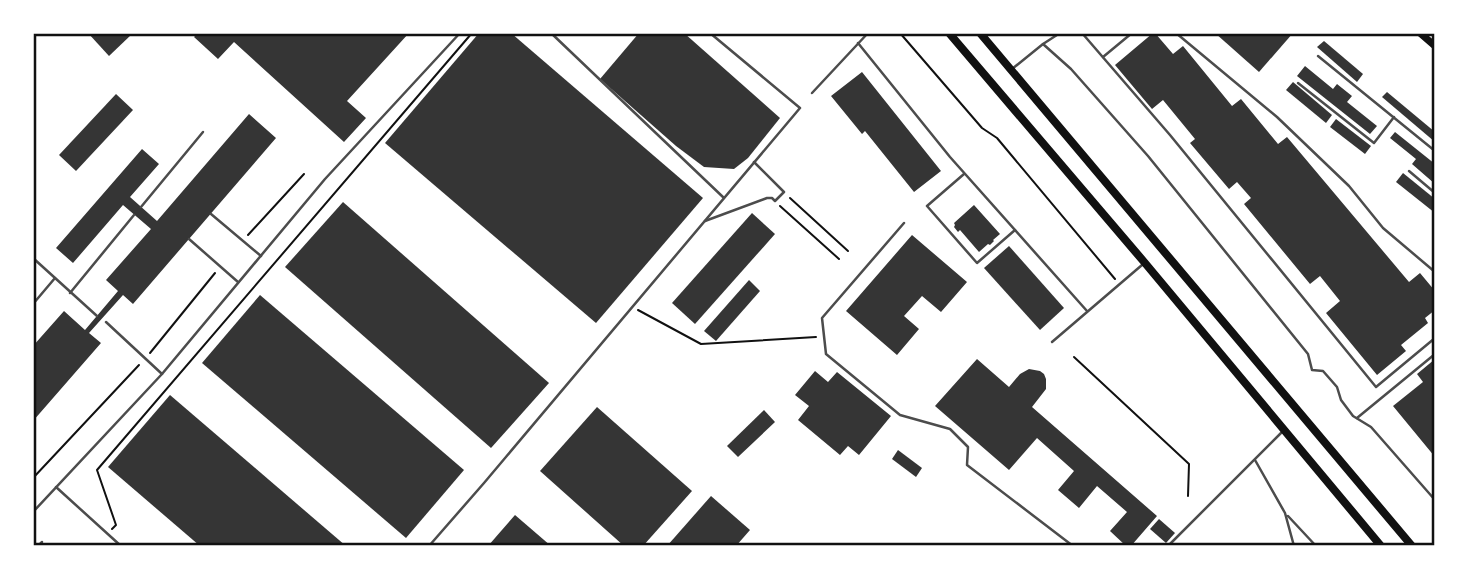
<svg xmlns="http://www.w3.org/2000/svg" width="1468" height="579" font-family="'Work Sans',sans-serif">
	<rect width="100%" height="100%" fill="#fff"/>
	<!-- building -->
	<g fill="#353535">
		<polygon points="88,33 129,33 131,35 109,56"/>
		<polygon points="198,33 409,33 347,101 366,118 344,142 234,42 218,59 194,37"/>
		<polygon points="479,33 511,33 703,198 596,323 385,143"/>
		<polygon points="639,33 684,33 780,118 748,158 734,169 704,167 676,146 600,79"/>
		<polygon points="1153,33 1155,33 1173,54 1183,46 1232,106 1241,99 1278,144 1287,137 1409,282 1420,273 1435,291 1435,310 1425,318 1428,323 1401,345 1406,351 1377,375 1326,313 1340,301 1320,276 1310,284 1244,204 1251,198 1237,182 1229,189 1190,143 1195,139 1163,100 1152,109 1115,65"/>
		<polygon points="1215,33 1293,33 1259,72"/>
		<polygon points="1324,41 1363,74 1357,82 1317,47"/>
		<polygon points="1305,66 1333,89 1337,84 1352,96 1347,102 1377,126 1370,134 1297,76"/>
		<polygon points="862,72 941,171 914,192 865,131 862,134 831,96"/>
		<polygon points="1293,82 1332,115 1326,123 1286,90"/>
		<polygon points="1387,92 1435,132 1435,142 1382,97"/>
		<polygon points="116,94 133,110 76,171 59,155"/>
		<polygon points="249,114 276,138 133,304 123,295 89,333 101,343 33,421 33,346 64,311 85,330 118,291 106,280 151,229 123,205 73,263 56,248 142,149 159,164 130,197 157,221"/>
		<polygon points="1336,119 1371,146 1365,154 1330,127"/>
		<polygon points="1395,132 1435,164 1435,184 1412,164 1416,159 1390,138"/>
		<polygon points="1403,173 1435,199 1435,213 1396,182"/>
		<polygon points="343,202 549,383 491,448 285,267"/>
		<polygon points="974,205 1000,234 993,240 994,241 990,245 988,244 979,252 960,230 958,232 954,227 955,225 954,223"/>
		<polygon points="752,213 775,234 695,324 672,303"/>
		<polygon points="912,235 967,282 941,312 922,296 904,316 919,329 897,355 846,311"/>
		<polygon points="1009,246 1064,308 1040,330 984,268"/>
		<polygon points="749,280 760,291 716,341 704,331"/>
		<polygon points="260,295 464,470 406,538 202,363"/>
		<polygon points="977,359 1009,387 1020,374 1029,369 1040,371 1044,374 1046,379 1046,389 1032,407 1157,516 1131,546 1126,546 1110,531 1127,512 1097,486 1079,508 1058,490 1074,471 1037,438 1009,470 935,406"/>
		<polygon points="1435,359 1435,457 1393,406 1423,382 1417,374"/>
		<polygon points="815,371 828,382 837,372 891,416 859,455 848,446 840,455 798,420 809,406 795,395"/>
		<polygon points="170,395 346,546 200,546 108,467"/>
		<polygon points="597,407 692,491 643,546 624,546 540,471"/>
		<polygon points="764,410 775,422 738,457 727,446"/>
		<polygon points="898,450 922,468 916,477 892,459"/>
		<polygon points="711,496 750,530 736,546 667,546"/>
		<polygon points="515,515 551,546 488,546"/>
		<polygon points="1159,519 1175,533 1166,543 1150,529"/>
	</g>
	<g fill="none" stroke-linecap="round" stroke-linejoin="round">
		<!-- path -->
		<g stroke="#111" stroke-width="2">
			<polyline points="900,33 982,128 997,138 1115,279"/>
			<polyline points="790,198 848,251"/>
			<polyline points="780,206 839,259"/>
			<polyline points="248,235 304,174"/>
			<polyline points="638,310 701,344 816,337"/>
			<polyline points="150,353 215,273"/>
			<polyline points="1074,357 1189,464 1188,496"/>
			<polyline points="33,478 139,365"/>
			<polyline points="112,529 116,525 97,470 472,33"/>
		</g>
		<!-- service -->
		<g stroke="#4c4c4c" stroke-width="2.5">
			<polyline points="551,33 724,198"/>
			<polyline points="1082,33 1170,135 1376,387 1435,338"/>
			<polyline points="1176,33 1277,117 1349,186 1383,228 1435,272"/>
			<polyline points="858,43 950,157 1087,311"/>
			<polyline points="1043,44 1071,69 1148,156 1308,354 1312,370 1323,371 1337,387 1341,400 1353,416 1371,427 1435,500"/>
			<polyline points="1318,56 1435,151"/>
			<polyline points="1103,57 1132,33"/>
			<polyline points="1012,69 1043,44 1060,33"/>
			<polyline points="1298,83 1374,143 1394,117"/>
			<polyline points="812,93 868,33"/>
			<polyline points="1409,171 1435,193"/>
			<polyline points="964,174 927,206 977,263 1015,230"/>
			<polyline points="141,207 203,132"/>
			<polyline points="211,214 261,256"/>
			<polyline points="705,221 767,198 772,198 775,201 784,192 754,162"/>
			<polyline points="904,223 822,318 826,354 900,415 950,429 968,447 967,465 1073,546"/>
			<polyline points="189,239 238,282"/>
			<polyline points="33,258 97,316"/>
			<polyline points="70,293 134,215"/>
			<polyline points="33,304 55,278"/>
			<polyline points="106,322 162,374 325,179 460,33"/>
			<polyline points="1052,342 1142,265"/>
			<polyline points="1357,418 1435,354"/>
			<polyline points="1255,460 1285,513 1294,546"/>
			<polyline points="56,487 121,546"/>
			<polyline points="33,512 162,374"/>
			<polyline points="1288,516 1316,546"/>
			<polyline points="38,546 42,542"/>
			<polyline points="429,546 484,483 800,108 710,33"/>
			<polyline points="1168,546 1282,432"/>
		</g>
		<!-- secondary -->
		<polyline stroke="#111" stroke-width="7" points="1420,33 1435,46"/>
		<!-- trunk -->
		<g stroke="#111" stroke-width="8">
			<polyline points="949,33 1145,263 1381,546"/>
			<polyline points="980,33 1412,546"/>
		</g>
	</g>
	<!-- border -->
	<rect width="1468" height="579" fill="none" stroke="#ffffff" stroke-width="70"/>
	<rect x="35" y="35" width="1398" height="509" fill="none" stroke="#111" stroke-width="2.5"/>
</svg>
